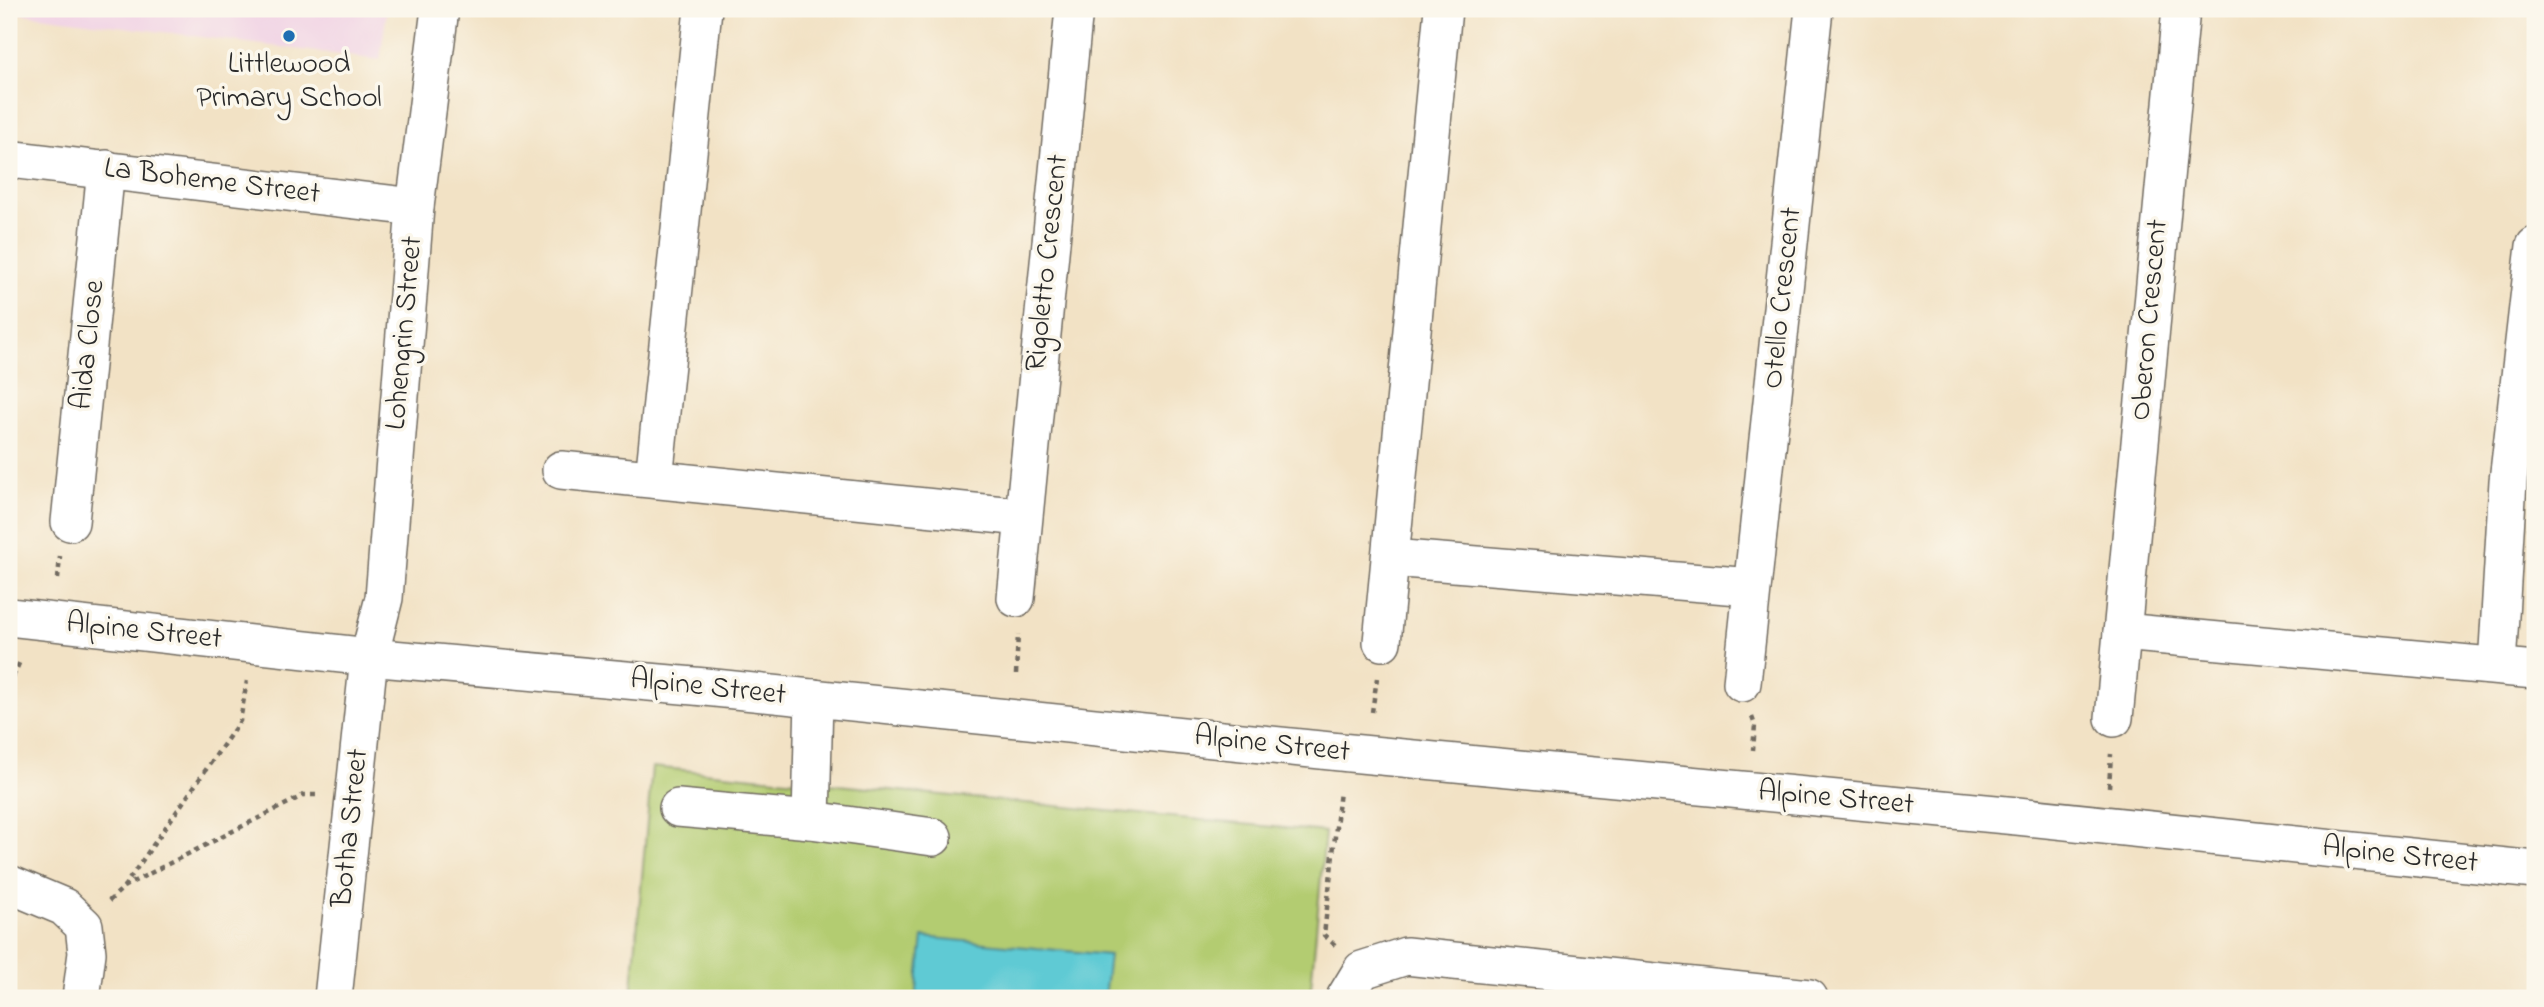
<svg xmlns="http://www.w3.org/2000/svg" width="2544" height="1007" font-family="'Indie Flower',sans-serif">
	<rect width="100%" height="100%" fill="#fbf7ec"/>
	<filter id="ink" filterUnits="userSpaceOnUse"><feTurbulence type="fractalNoise" baseFrequency=".0143" numOctaves="2"/><feDisplacementMap in="SourceGraphic" scale="14" xChannelSelector="R" yChannelSelector="G"/><feConvolveMatrix kernelMatrix="1 2 1 2 8 2 1 2 1" color-interpolation-filters="sRGB"/></filter>
	<filter id="wash" filterUnits="userSpaceOnUse"><feTurbulence type="fractalNoise" baseFrequency=".00686" numOctaves="4" result="noise"/><feDisplacementMap in="SourceGraphic" scale="28" xChannelSelector="R" yChannelSelector="G"/><feGaussianBlur stdDeviation="1.57" result="paint"/><feColorMatrix in="noise" values="0 0 0 0 0 0 0 0 0 0 0 0 0 0 0 0 0 1.4 0 .05"/><feComposite in="paint" operator="in"/></filter>
	<g filter="url(#wash)">
		<rect width="100%" height="100%" fill="#f2e2c5"/>
		<!-- built -->
		<polygon fill="#f0d0e4" points="9,9 387,9 380,60 9,12"/>
		<!-- green -->
		<polygon fill="#b3cc71" stroke="#6f7c4e" stroke-width="2" points="652,767 1325,832 1310,998 631,998"/>
		<!-- water -->
		<polygon fill="#5ecad4" stroke="#447a80" stroke-width="2" points="923,937 1109,955 1104,998 916,998"/>
	</g>
	<g filter="url(#ink)">
		<g fill="none" stroke-linecap="round" stroke-linejoin="round">
			<!-- minor casing -->
			<g stroke="#716b61" stroke-width="40">
				<g id="minor">
					<polyline points="9,159 415,207"/>
					<polyline points="561,470 1023,517"/>
					<polyline points="654,479 703,9"/>
					<polyline points="70,522 106,169"/>
					<polyline points="1391,558 1752,587"/>
					<polyline points="1016,598 1074,9"/>
					<polyline points="9,617 369,657 705,687 1350,753 2017,816 2535,870"/>
					<polyline points="2122,632 2535,670"/>
					<polyline points="1382,642 1443,9"/>
					<polyline points="2497,666 2508,481 2535,246"/>
					<polyline points="1742,683 1814,9"/>
					<polyline points="2114,718 2181,9"/>
					<polyline points="678,808 811,820 933,837"/>
					<polyline points="811,820 814,698"/>
					<polyline points="9,884 64,907 84,926 87,953 81,998"/>
					<polyline points="333,998 369,657 384,598 415,207 440,9"/>
					<polyline points="1345,998 1362,970 1406,956 1809,998"/>
				</g>
			</g>
			<!-- path -->
			<g stroke="#716b61" stroke-width="4.5" stroke-dasharray="5 5" stroke-linecap="butt">
				<polyline points="58,579 60,556"/>
				<polyline points="1016,674 1018,634"/>
				<polyline points="9,686 21,659"/>
				<polyline points="1372,712 1377,678"/>
				<polyline points="1752,717 1755,725 1753,750"/>
				<polyline points="2109,787 2111,754"/>
				<polyline points="123,887 304,795 316,795"/>
				<polyline points="109,901 123,888 240,721 247,681"/>
				<polyline points="1335,945 1324,935 1340,791"/>
			</g>
			<!-- minor -->
			<use href="#minor" stroke="#fff" stroke-width="37"/>
		</g>
	</g>
	<!-- markers -->
	<circle fill="#1f6fb2" stroke="#fbf7ec" stroke-width="2.5" cx="289" cy="36" r="7"/>
	<g text-anchor="middle" dominant-baseline="central" stroke-width="7" stroke-linejoin="round" paint-order="stroke">
		<!-- poi labels -->
		<g font-size="30" fill="#2b2b2b" stroke="#fbf7ec">
			<text x="289" y="65">Littlewood<tspan x="289" dy="34">Primary School</tspan></text>
		</g>
		<!-- street labels -->
		<g font-size="30" fill="#2b2b2b" stroke="#fbf7ec">
			<text transform="translate(212 182) rotate(7)">La Boheme Street</text>
			<text transform="translate(1048 263) rotate(-84)">Rigoletto Crescent</text>
			<text transform="translate(1783 298) rotate(-84)">Otello Crescent</text>
			<text transform="translate(2150 320) rotate(-85)">Oberon Crescent</text>
			<text transform="translate(405 333) rotate(-85)">Lohengrin Street</text>
			<text transform="translate(89 345) rotate(-84)">Aida Close</text>
			<text transform="translate(144 632) rotate(6)">Alpine Street</text>
			<text transform="translate(708 688) rotate(6)">Alpine Street</text>
			<text transform="translate(1272 745) rotate(6)">Alpine Street</text>
			<text transform="translate(1836 799) rotate(5)">Alpine Street</text>
			<text transform="translate(351 828) rotate(-84)">Botha Street</text>
			<text transform="translate(2400 856) rotate(6)">Alpine Street</text>
		</g>
	</g>
	<!-- margin -->
	<rect width="2544" height="1007" fill="none" stroke="#fbf7ec" stroke-width="35"/>
</svg>
